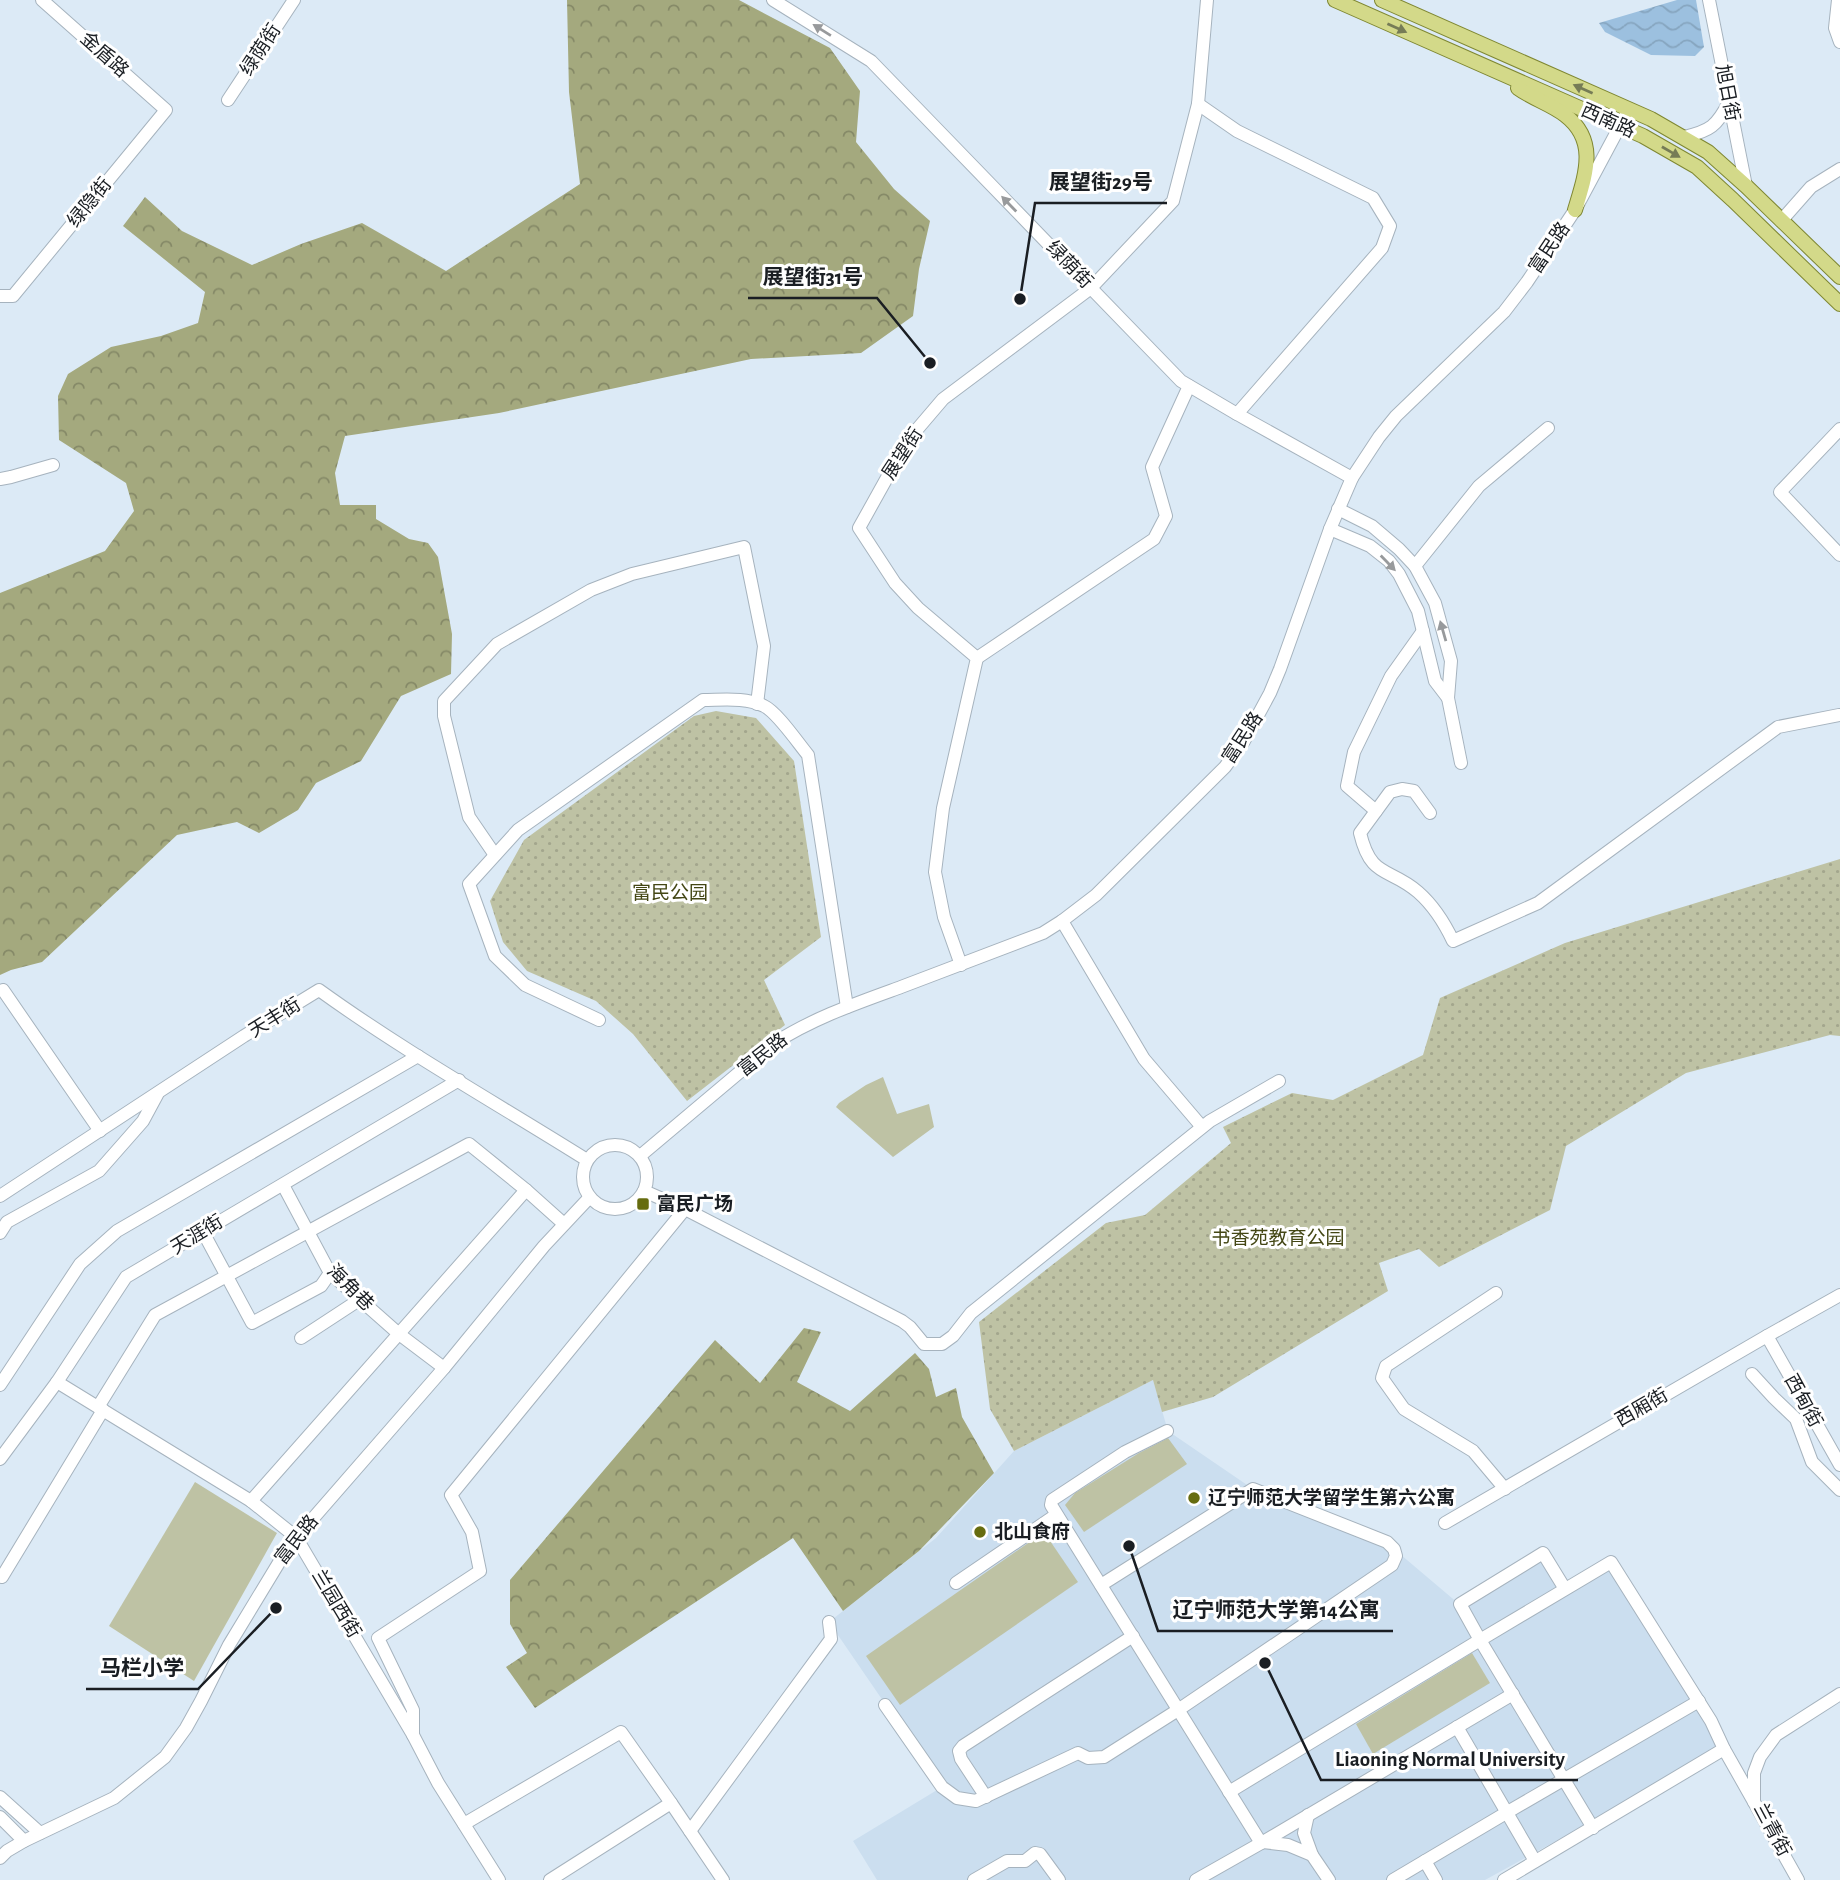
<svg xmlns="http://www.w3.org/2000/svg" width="1840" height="1880" font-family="'Alegreya Sans','Noto Sans SC',sans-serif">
	<defs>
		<pattern id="forest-crowns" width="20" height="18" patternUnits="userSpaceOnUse" patternTransform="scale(1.75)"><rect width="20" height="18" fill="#a4a97e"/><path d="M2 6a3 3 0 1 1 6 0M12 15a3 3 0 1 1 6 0" fill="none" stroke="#858967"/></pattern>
		<pattern id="park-dots" width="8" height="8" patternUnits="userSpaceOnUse" patternTransform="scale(1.75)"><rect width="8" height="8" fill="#bec2a4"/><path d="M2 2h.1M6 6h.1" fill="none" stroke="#a3a68d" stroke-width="1.8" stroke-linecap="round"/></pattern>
		<pattern id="water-waves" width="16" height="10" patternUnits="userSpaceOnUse" patternTransform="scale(1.75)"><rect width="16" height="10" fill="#9cc0df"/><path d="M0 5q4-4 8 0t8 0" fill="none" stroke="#86a5bf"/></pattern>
	</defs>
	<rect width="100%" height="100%" fill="#dceaf6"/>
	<!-- built -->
	<polygon fill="#cbdeef" points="1153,1380 1168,1431 1253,1489 1394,1549 1459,1604 1543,1553 1565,1589 1611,1562 1724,1749 1485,1880 877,1880 853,1841 942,1787 829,1622 936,1538 1014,1451"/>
	<!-- grass -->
	<g fill="#bec2a4">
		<polygon points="883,1077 897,1114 929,1104 934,1127 893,1157 836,1107 839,1103 866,1085"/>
		<polygon points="1168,1438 1187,1464 1084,1532 1065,1505 1075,1493 1139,1453"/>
		<polygon points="195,1482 277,1533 194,1681 109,1626"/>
		<polygon points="1044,1532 1078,1582 900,1705 866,1656"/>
		<polygon points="1472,1653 1490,1683 1373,1754 1356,1724"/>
	</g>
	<!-- forest -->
	<g fill="url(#forest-crowns)">
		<polygon points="567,0 739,0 830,48 860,91 856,142 894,189 930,221 919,269 913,316 861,353 751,359 499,413 345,436 335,473 340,505 376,505 376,519 409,539 428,543 438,557 452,634 451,674 401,696 361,761 316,783 298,810 259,833 237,822 177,835 42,962 11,970 0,975 0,593 105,551 134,511 126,483 59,440 58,396 68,374 111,347 161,336 198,323 205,292 123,226 145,197 182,231 252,265 301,244 362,223 446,271 580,184 569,92"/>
		<polygon points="804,1328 821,1332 797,1382 850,1411 915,1353 929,1369 936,1397 956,1388 962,1417 994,1473 919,1551 843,1611 793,1538 535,1708 506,1667 527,1653 510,1624 510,1580 715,1340 760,1383"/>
	</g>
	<!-- park -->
	<g fill="url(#park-dots)">
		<polygon points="716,711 756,718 794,761 821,937 764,980 785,1025 687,1101 633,1034 596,1001 527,971 503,942 490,901 524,840 694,716"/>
		<polygon points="1840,859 1840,1036 1830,1035 1686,1073 1566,1146 1550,1210 1439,1267 1419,1249 1379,1263 1388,1291 1213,1397 1162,1412 1153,1380 1014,1451 990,1409 979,1322 1106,1223 1145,1215 1231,1143 1223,1127 1292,1093 1333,1100 1423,1055 1440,998 1565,943"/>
	</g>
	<!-- water -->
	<polygon fill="url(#water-waves)" points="1677,0 1696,0 1704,47 1695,56 1651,55 1605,32 1599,23"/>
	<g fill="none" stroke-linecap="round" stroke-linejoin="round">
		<!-- minor casing -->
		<g stroke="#a6b3be" stroke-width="14">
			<g id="minor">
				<polyline points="773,0 871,61 1181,381 1237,414 1352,478"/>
				<polyline points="1709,0 1746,186"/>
				<polyline points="1838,0 1835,28 1840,42"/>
				<polyline points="228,100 294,0"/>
				<polyline points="1198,104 1237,131 1373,198 1390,226 1382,248 1237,414"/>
				<path d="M 1684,137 C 1710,131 1717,126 1729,102"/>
				<polyline points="1781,221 1811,187 1840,169"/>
				<polyline points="0,296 13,296 166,110 42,0"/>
				<polyline points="1840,429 1780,492 1840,555"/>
				<polyline points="0,479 11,477 53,465"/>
				<polyline points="1338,509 1372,526 1399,549 1415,566 1435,603 1451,661 1448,698 1461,763"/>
				<polyline points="1330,529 1370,546 1389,561 1399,574 1418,611 1435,681 1448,698"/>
				<polyline points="1415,566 1479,486 1548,428"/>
				<polyline points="977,658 1154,539 1166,516 1152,467 1189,386"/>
				<polyline points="1376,811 1347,786 1354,752 1391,676 1423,631"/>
				<path d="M 1430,813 L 1414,791 L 1402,789 L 1390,792 L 1360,833 C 1371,879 1389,867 1418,892 C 1434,906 1444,922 1453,941 L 1538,903 L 1778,727 L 1839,715"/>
				<polyline points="495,855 469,817 444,716 444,701 497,644 591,590 632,574 744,547 764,646 757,704"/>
				<polyline points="1062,921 1144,1059 1202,1127"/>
				<polyline points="961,965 944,917 935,872 943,808 977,658 918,608 895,583 859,528 908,440 943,399 1091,288 1173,201 1198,104 1207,0"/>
				<polyline points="3,990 100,1131"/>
				<path d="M 599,1020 L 525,985 L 495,956 L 469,884 L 518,830 L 703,700 C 722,700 746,697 764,706 C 777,712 798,743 808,755 L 847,1007"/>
				<circle cx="615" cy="1177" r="32"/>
				<path d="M 640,1156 L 773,1044 C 813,1018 857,1003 901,987 C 949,969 996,951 1043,933 L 1062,921 L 1096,895 L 1225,767 L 1244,741 L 1270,693 L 1280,669 L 1330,529 L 1352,478 L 1379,437 L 1396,416 L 1504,312 L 1527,282 L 1575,210 L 1629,109"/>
				<polyline points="283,1185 330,1273 399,1334 444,1368"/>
				<polyline points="644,1191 685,1209 902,1321 910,1327 924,1344 942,1344 953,1336 971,1313 1210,1121 1279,1081"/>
				<path d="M 0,1196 L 244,1036 L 319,990 C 405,1052 498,1104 587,1160"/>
				<polyline points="203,1232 252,1323 321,1286 330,1273"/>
				<polyline points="0,1233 7,1222 99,1171 143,1121 157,1095"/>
				<polyline points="1496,1293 1386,1366 1382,1378 1404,1409 1473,1451 1505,1489"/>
				<polyline points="1767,1336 1840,1465"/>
				<polyline points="301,1338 359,1300"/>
				<polyline points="1752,1374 1774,1398 1796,1419 1812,1462 1840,1490"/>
				<polyline points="57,1382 251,1501 296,1537 413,1735 438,1783 499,1880"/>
				<polyline points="0,1385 80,1264 117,1231 418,1056"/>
				<polyline points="98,1407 155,1315 469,1144 526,1190 564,1224"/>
				<polyline points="1167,1431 1125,1452 1052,1500 1051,1505 1261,1843"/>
				<polyline points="0,1459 57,1382 126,1277 459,1080"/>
				<polyline points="251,1501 526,1190"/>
				<polyline points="1445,1523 1767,1336 1840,1295"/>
				<polyline points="0,1576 2,1577 103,1410"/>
				<polyline points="956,1583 1056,1515"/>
				<polyline points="1565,1589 1543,1553 1460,1604 1480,1640 1611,1562 1711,1721 1724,1749 1754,1802"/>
				<polyline points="885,1705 942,1787 957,1798 976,1801 1078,1753 1088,1758 1104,1757 1178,1710 1392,1565 1396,1556 1394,1549 1387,1542 1253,1489 1101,1585"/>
				<polyline points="1457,1727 1535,1861"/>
				<polyline points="413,1735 413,1710 378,1638 480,1571 472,1532 451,1495 685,1209"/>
				<polyline points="1229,1792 1480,1640 1593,1828"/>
				<polyline points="0,1797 40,1833"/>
				<polyline points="986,1797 961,1759 959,1751 963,1746 1133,1636"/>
				<polyline points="1308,1815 1304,1833 1312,1855"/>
				<polyline points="0,1817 24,1841"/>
				<polyline points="464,1824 621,1732 671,1803"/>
				<polyline points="690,1831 831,1639 829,1622"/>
				<polyline points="1263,1842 1288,1845 1312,1855 1329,1880"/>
				<polyline points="0,1858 7,1851 24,1841 114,1798 165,1757 186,1728 201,1701 229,1645 289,1546 444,1368 544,1246 589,1198"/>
				<polyline points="1425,1861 1436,1880"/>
				<polyline points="550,1880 671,1803 723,1880"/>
				<polyline points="974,1880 1007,1861 1025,1861 1035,1853 1040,1854 1059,1880"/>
				<polyline points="1196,1880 1263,1842 1513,1694"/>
				<polyline points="1393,1880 1506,1813 1699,1701"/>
				<polyline points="1504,1880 1724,1749"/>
				<polyline points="1798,1880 1754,1802 1754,1773 1760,1757 1776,1735 1840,1694"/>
			</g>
		</g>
		<!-- major casing -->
		<g stroke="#7f8732" stroke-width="16">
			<g id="major">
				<polyline points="1335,0 1643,136 1697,167 1733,200 1840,304"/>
				<polyline points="1382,0 1651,119 1708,152 1746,186 1840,277"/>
				<path d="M 1518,88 C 1533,99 1551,104 1565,115 C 1599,141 1585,176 1575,210"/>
			</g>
		</g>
		<!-- minor -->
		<use href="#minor" stroke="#fff" stroke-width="12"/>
		<!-- major -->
		<use href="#major" stroke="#d3d989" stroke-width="14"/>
	</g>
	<!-- one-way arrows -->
	<defs><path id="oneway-solid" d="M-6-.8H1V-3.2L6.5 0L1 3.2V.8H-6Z" transform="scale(1.75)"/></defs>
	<g fill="#767c56">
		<use href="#oneway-solid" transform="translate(1397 28) rotate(24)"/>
		<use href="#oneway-solid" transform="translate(1583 89) rotate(-156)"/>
		<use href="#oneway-solid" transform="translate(1671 152) rotate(30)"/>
	</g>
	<g fill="#989a9c">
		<use href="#oneway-solid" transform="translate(822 30) rotate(-148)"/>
		<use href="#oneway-solid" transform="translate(1009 204) rotate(-134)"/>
		<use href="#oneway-solid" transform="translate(1388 563) rotate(46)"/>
		<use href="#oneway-solid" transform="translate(1443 631) rotate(-106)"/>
	</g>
	<!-- markers -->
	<g fill="#666c0f" stroke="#fff" stroke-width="2.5">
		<rect x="636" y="1197" width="14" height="14" rx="3.5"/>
		<circle cx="1194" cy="1498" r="7"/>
		<circle cx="980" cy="1532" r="7"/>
	</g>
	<g text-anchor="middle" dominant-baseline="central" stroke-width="6" stroke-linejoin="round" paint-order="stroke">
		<!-- street labels -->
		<g font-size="19" fill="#1a1e23" stroke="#fff">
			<text transform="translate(261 50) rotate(-57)">绿荫街</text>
			<text transform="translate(104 55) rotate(42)">金盾路</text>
			<text transform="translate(1727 93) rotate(79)">旭日街</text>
			<text transform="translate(1608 121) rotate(24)">西南路</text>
			<text transform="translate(90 203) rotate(-51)">绿隐街</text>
			<text transform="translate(1550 248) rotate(-56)">富民路</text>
			<text transform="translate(1069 265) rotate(46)">绿荫街</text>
			<text transform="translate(903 454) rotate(-57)">展望街</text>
			<text transform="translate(1243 738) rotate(-57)">富民路</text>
			<text transform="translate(275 1018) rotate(-32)">天丰街</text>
			<text transform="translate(763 1055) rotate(-38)">富民路</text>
			<text transform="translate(197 1235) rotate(-31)">天涯街</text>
			<text transform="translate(350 1288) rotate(45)">海角巷</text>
			<text transform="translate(1803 1401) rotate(61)">西甸街</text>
			<text transform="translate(1642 1408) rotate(-30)">西厢街</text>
			<text transform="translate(297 1540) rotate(-52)">富民路</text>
			<text transform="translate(336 1604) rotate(59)">兰园西街</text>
			<text transform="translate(1772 1830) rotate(62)">兰青街</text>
		</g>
		<!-- park labels -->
		<g font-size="19" fill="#444715" stroke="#fff">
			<text x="670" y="893">富民公园</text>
			<text x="1278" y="1238">书香苑教育公园</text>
		</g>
		<!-- poi labels -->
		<g font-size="19" font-weight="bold" fill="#1a1e23" stroke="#fff" text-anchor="start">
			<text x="657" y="1204">富民广场</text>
			<text x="1208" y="1498">辽宁师范大学留学生第六公寓</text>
			<text x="994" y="1532">北山食府</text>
		</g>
	</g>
	<!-- callouts -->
	<path fill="none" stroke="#1a1e23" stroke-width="2.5" d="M1020 299L1035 203H1167M930 363L877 298H748M1129 1546L1158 1631H1393M276 1608L198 1689H86M1265 1663L1321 1780H1578"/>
	<g fill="#1a1e23" stroke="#fff" stroke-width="2.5">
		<circle cx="1020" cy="299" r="7"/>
		<circle cx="930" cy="363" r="7"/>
		<circle cx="1129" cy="1546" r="7"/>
		<circle cx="276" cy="1608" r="7"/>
		<circle cx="1265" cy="1663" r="7"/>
	</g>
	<g font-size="21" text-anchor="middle" font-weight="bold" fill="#1a1e23" stroke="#fff" stroke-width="6" stroke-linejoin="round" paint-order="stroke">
		<text x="1101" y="189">展望街29号</text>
		<text x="813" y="284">展望街31号</text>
		<text x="1276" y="1617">辽宁师范大学第14公寓</text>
		<text x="142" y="1675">马栏小学</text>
		<text x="1450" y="1766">Liaoning Normal University</text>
	</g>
</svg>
